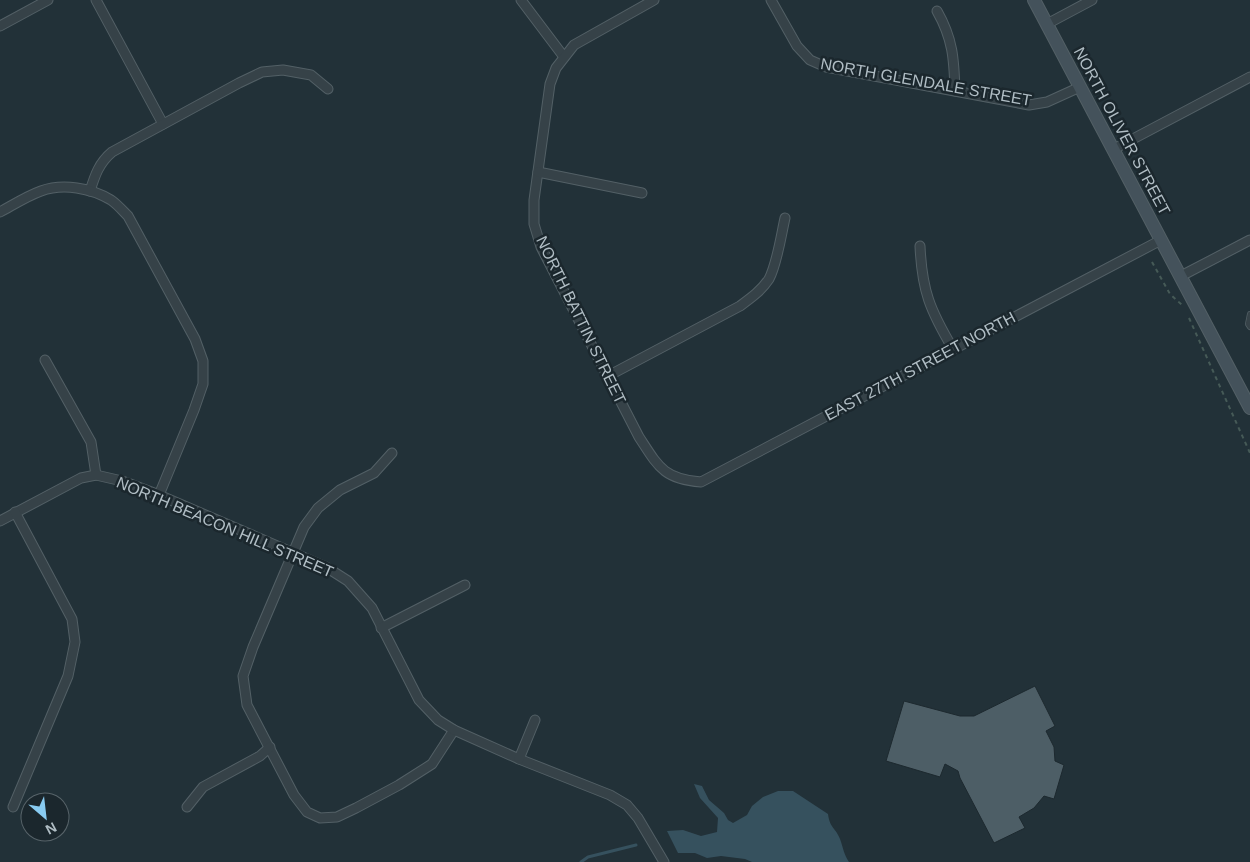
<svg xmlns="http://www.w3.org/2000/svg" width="1250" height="862" font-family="Helvetica,sans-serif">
	<rect width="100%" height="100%" fill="#223138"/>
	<!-- water -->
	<path fill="#36515e" d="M 694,784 L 702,786 L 709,800 L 724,813 L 728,820 L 733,823 L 747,815 L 752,806 L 763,797 L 778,791 L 793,791 L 828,814 C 830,829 836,828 840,839 C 843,847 844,855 849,862 L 752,862 L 745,859 L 721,856 L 707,858 L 695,853 L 678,853 L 667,831 L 683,830 L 701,836 L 717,832 L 718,818 L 700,798 Z"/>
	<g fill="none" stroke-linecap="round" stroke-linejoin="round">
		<!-- stream -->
		<polyline stroke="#36515e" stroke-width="3" points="581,862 588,857 636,845"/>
	</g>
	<!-- building -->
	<polygon fill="#4d5e66" stroke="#1d292f" points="1035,686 1055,726 1046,731 1054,747 1055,761 1064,765 1054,799 1044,796 1034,808 1019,817 1025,828 994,843 960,778 958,771 945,764 940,777 886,761 904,701 960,716 974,716"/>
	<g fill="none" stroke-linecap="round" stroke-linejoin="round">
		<!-- service casing -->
		<g stroke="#536066" stroke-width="6">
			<polyline id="service" points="1250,314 1248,324 1250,327"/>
		</g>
		<!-- minor casing -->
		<g stroke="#536066" stroke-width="11">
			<g id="minor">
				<polyline points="96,0 163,124"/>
				<polyline points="521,0 564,57"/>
				<path d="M 654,0 L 574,45 L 556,68 L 550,84 L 534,200 L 534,224 L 541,247 L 639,437 C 658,466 663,479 701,482 L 1161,240"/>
				<polyline points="771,0 797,46 810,60 826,67 1029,105 1047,102 1080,87"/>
				<path d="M 937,11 C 953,39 954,59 955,91"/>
				<polyline points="1047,24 1092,0"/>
				<polyline points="0,26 48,0"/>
				<polyline points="1114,149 1250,77"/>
				<polyline points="538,172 642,193"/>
				<path d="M 90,191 C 95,175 99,163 112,152 L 239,83 L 262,72 L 283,70 L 311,75 L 328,89"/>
				<path d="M 0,212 C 13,205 27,196 41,191 C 63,183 91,188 111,200 C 117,204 123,211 128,216 L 195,339 L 203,361 L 203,384 L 194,410 L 159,495"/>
				<path d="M 920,246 C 922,291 930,310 953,349"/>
				<polyline points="1181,276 1250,240"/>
				<polyline points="45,360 91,442 96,475"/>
				<path d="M 608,376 L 740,306 C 751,298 761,291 769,279 C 777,264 781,236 785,218"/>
				<polyline points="392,453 374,473 340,490 318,508 304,527 253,647 243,676 247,705 294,795 307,812 320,818 337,817 356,808 399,785 432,764 454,730"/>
				<polyline points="0,521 81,478 96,475 122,481 159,495 326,567 348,581 372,608 419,700 438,720 454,730 519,759 610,795 627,805 638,818 664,862"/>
				<polyline points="381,628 465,585"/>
				<polyline points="519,759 535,720"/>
				<polyline points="13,807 68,676 75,642 72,619 15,512"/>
				<polyline points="187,807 203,787 260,756 270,747"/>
			</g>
		</g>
		<!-- secondary casing -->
		<g stroke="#536066" stroke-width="14">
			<polyline id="secondary" points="1034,0 1250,408"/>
		</g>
		<!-- path -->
		<g stroke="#465a57" stroke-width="2" stroke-dasharray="4 4" stroke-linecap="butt">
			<polyline points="1152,262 1170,294 1182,305"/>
			<polyline points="1189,318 1250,453"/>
		</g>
		<!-- service -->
		<use href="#service" stroke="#364248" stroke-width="4.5"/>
		<!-- minor -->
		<use href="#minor" stroke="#364248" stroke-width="9"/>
		<!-- secondary -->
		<use href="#secondary" stroke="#44525b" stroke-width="12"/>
	</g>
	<g text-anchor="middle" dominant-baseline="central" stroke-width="5" stroke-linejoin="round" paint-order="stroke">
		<!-- street labels -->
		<g font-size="16" fill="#b0bdc4" stroke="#1b272d">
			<text transform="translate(926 82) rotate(10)">NORTH GLENDALE STREET</text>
			<text transform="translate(1122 131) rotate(62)">NORTH OLIVER STREET</text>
			<text transform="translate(581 320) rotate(64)">NORTH BATTIN STREET</text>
			<text transform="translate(920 366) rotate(-28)">EAST 27TH STREET NORTH</text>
			<text transform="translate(225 527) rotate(23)">NORTH BEACON HILL STREET</text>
		</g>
	</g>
	<!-- north arrow -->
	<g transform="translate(45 817) rotate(152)"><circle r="24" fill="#1b272d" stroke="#576369"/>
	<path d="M0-4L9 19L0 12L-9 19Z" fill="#88cbf1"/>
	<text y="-8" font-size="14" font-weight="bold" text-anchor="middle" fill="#b0bdc4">N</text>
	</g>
</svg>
